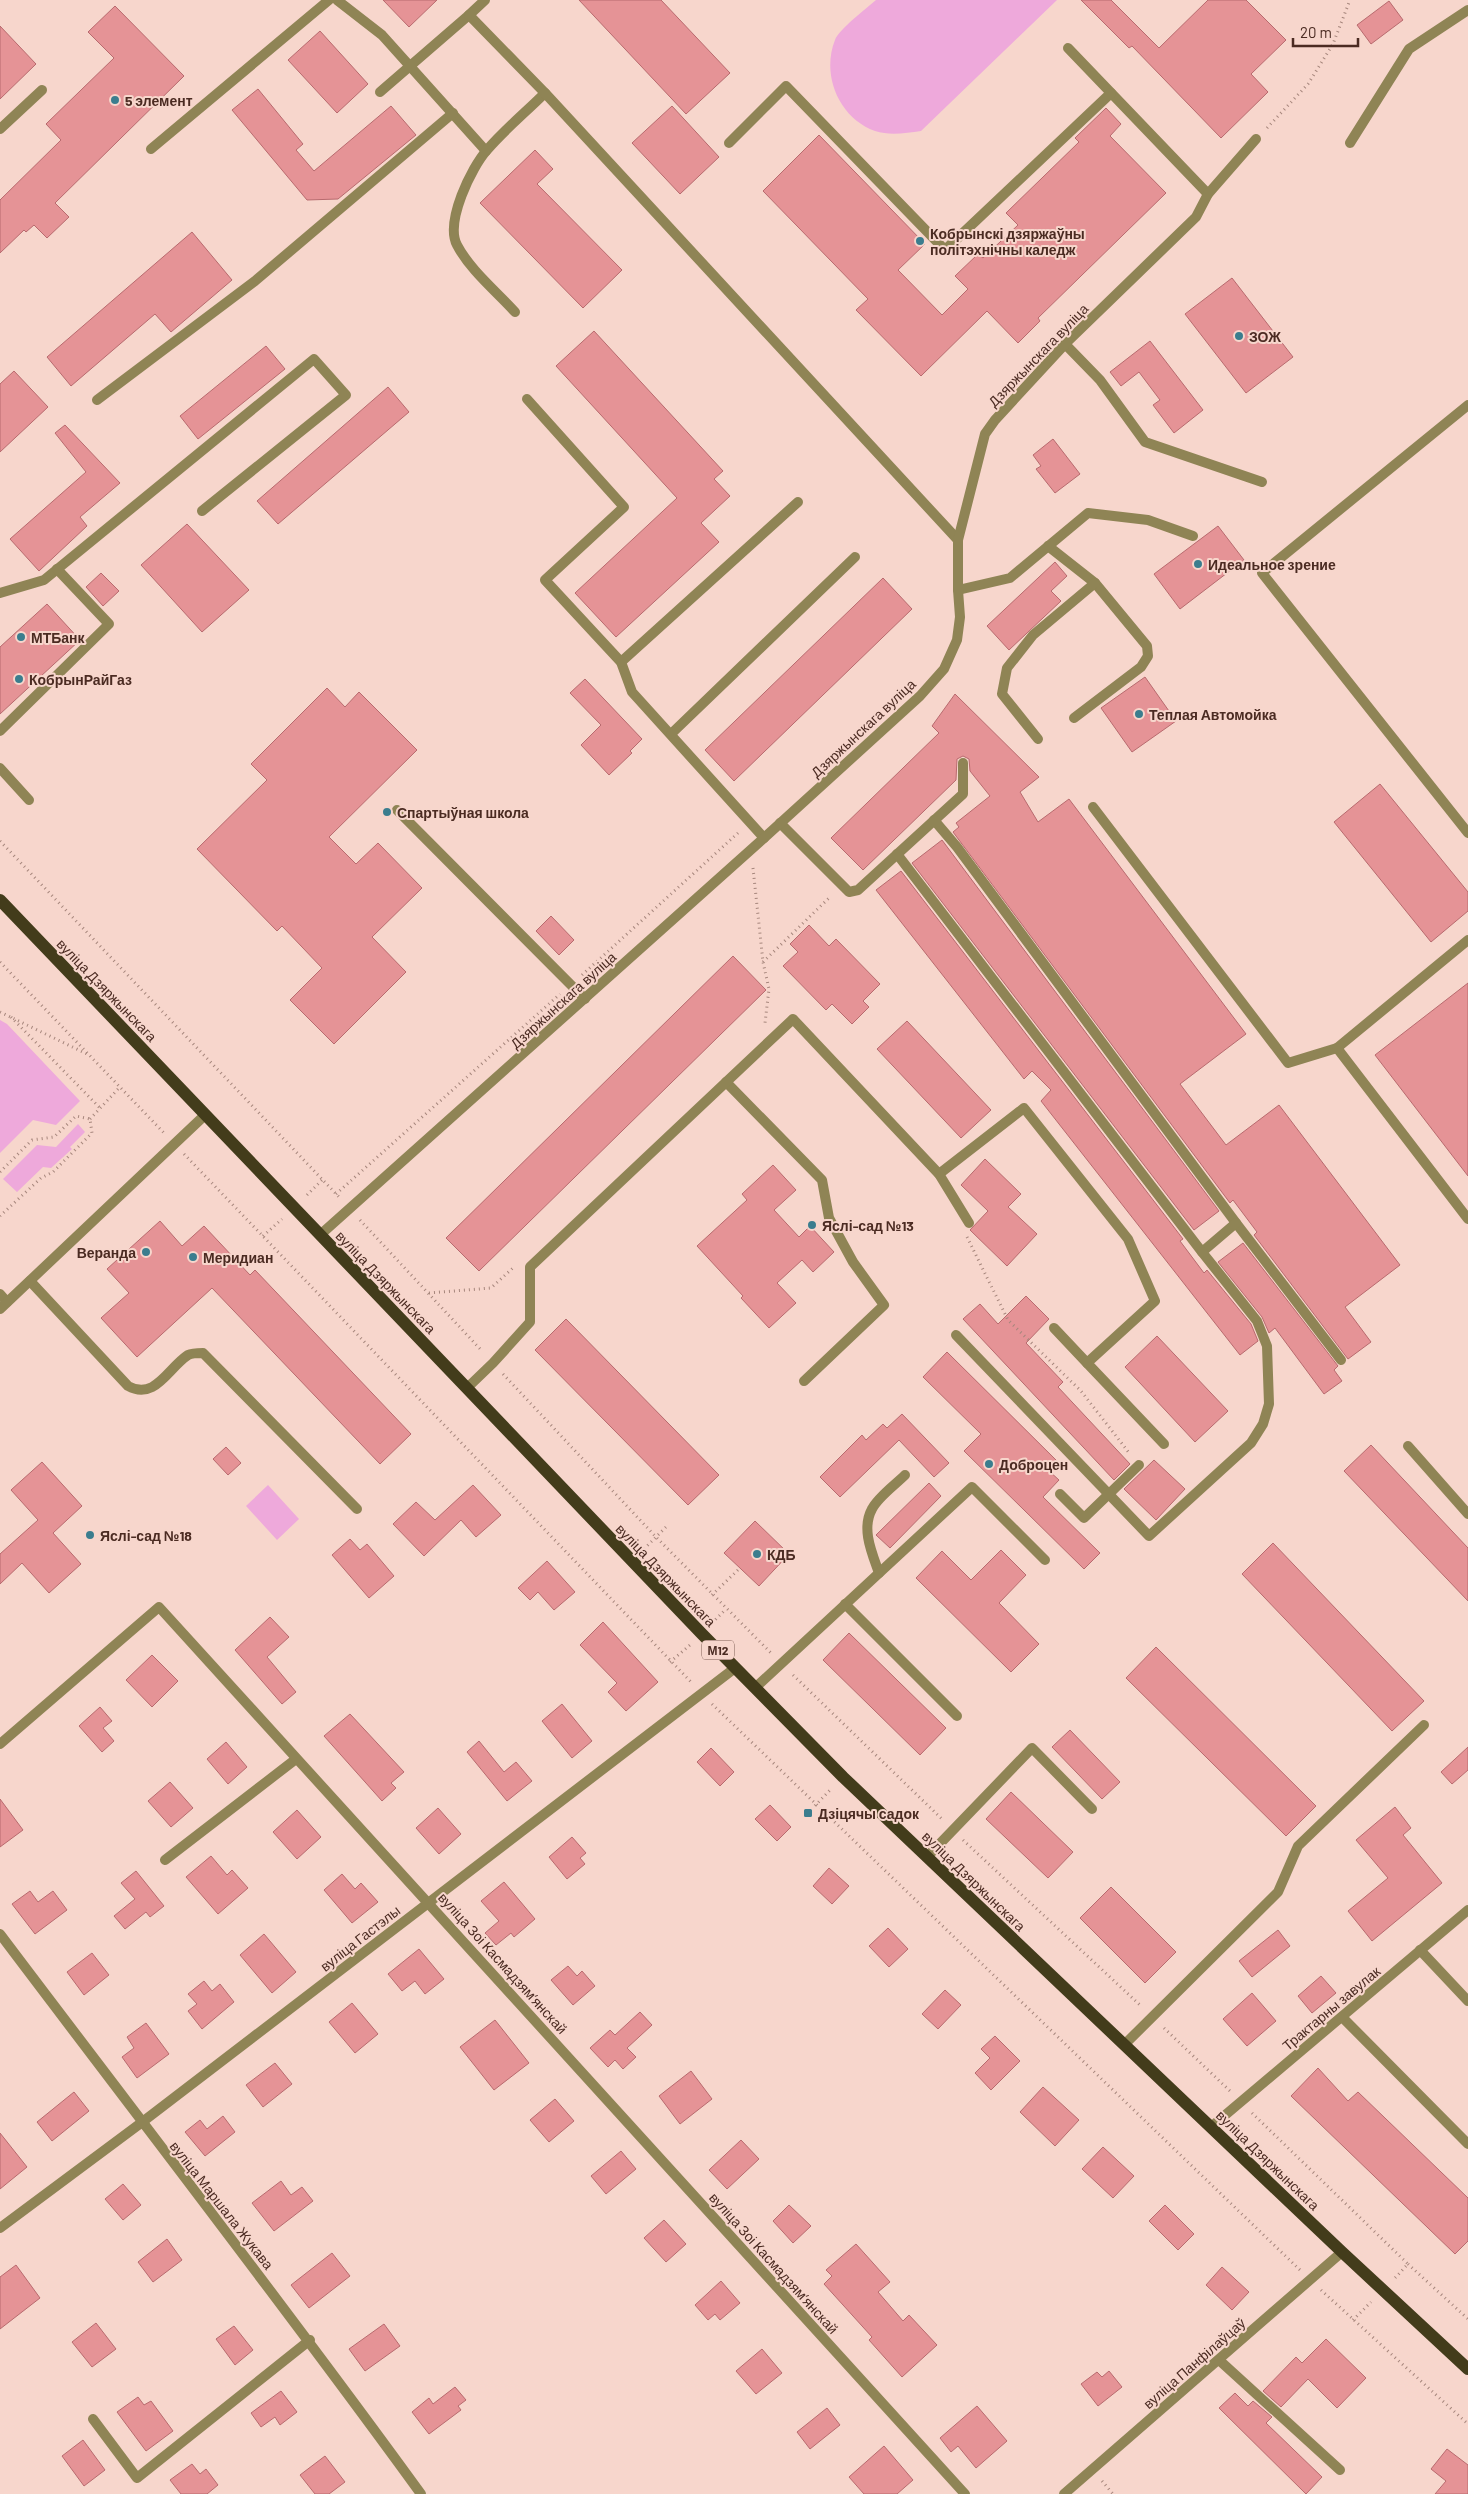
<svg xmlns="http://www.w3.org/2000/svg" width="1468" height="2494" font-family="Barlow,sans-serif">
	<rect width="100%" height="100%" fill="#f7d6cc"/>
	<!-- green -->
	<g fill="#eea9db">
		<path d="M 876,0 L 1057,0 L 921,131 C 906,133 890,136 875,131 C 839,118 821,75 835,40 C 839,29 866,9 876,0 Z"/>
		<polygon points="0,1020 7,1024 80,1101 56,1125 33,1120 0,1153"/>
		<polygon points="78,1124 85,1132 70,1147 72,1149 51,1168 43,1167 17,1192 3,1179 37,1145 56,1147"/>
		<polygon points="268,1485 299,1519 277,1540 246,1506"/>
	</g>
	<!-- building -->
	<g fill="#e59396" stroke="#b86a6e">
		<polygon points="383,0 437,0 409,27"/>
		<polygon points="579,0 661,0 730,73 686,114"/>
		<polygon points="1081,0 1111,0 1159,48 1208,0 1246,0 1286,40 1251,74 1268,92 1221,138 1132,46 1129,48"/>
		<polygon points="1389,1 1403,20 1371,44 1357,25"/>
		<polygon points="115,6 184,76 55,203 69,217 47,238 34,225 26,232 24,230 0,253 0,200 61,140 46,124 114,58 88,32"/>
		<polygon points="0,26 36,64 0,99"/>
		<polygon points="320,31 368,84 337,113 288,60"/>
		<polygon points="258,89 303,144 296,150 314,171 391,106 416,135 338,199 307,200 232,110"/>
		<polygon points="672,106 719,157 680,194 632,143"/>
		<polygon points="1106,108 1121,124 1110,136 1166,193 1038,318 1040,321 1018,343 987,311 921,376 856,310 868,299 763,191 819,135 925,244 898,270 942,315 968,289 955,276 978,254 983,258 1018,225 1006,213 1079,142 1075,138"/>
		<polygon points="535,150 553,169 537,184 622,270 583,308 480,203"/>
		<polygon points="192,232 232,280 171,332 155,314 71,386 47,357"/>
		<polygon points="1232,278 1293,357 1246,393 1185,314"/>
		<polygon points="594,331 723,471 714,479 730,496 701,523 719,542 616,637 575,593 677,498 556,366"/>
		<polygon points="1150,341 1203,410 1174,433 1153,405 1160,400 1139,372 1121,386 1110,372"/>
		<polygon points="266,346 285,369 198,439 180,416"/>
		<polygon points="14,371 48,407 0,452 0,384"/>
		<polygon points="388,387 409,412 278,524 257,501"/>
		<polygon points="65,425 120,483 80,517 87,526 39,571 10,539 86,472 55,433"/>
		<polygon points="1053,439 1080,474 1055,493 1036,469 1041,466 1033,455"/>
		<polygon points="187,524 249,590 202,632 141,565"/>
		<polygon points="1218,526 1244,560 1180,609 1154,574"/>
		<polygon points="1055,562 1067,576 1051,591 1061,601 1009,650 987,626"/>
		<polygon points="101,573 119,591 103,606 86,587"/>
		<polygon points="883,578 912,609 734,781 705,750"/>
		<polygon points="47,604 80,640 0,714 0,647"/>
		<polygon points="1145,677 1176,721 1132,752 1101,708"/>
		<polygon points="585,679 642,739 630,751 632,753 609,775 581,745 601,725 570,693"/>
		<polygon points="327,688 345,707 359,692 417,750 329,837 356,864 378,843 422,888 372,937 406,972 334,1044 290,1000 322,968 282,926 277,931 197,849 267,780 251,764"/>
		<polygon points="955,694 1039,777 1020,792 1038,822 1069,799 1246,1034 1180,1084 1226,1145 1279,1105 1400,1265 1345,1307 1371,1342 1348,1359 1254,1235 1257,1232 1233,1200 1230,1203 953,832 959,827 956,823 990,796 970,771 969,759 963,756 957,759 956,780 863,870 831,838 939,733 932,726"/>
		<polygon points="1380,784 1468,892 1468,911 1431,942 1334,822"/>
		<polygon points="942,840 1219,1211 1194,1230 912,863"/>
		<polygon points="901,871 1183,1239 1180,1241 1204,1273 1207,1270 1251,1324 1258,1341 1240,1355 1041,1101 1051,1090 1032,1071 1024,1079 876,890"/>
		<polygon points="551,916 574,940 559,955 536,931"/>
		<polygon points="809,925 829,946 836,939 880,984 863,1001 869,1007 852,1024 832,1004 826,1010 783,966 798,952 790,944"/>
		<polygon points="733,956 766,990 479,1271 446,1238"/>
		<polygon points="1468,983 1468,1176 1375,1055"/>
		<polygon points="907,1021 991,1110 961,1138 877,1049"/>
		<polygon points="985,1159 1021,1194 1008,1207 1037,1234 1007,1266 970,1230 988,1211 961,1185"/>
		<polygon points="773,1165 796,1190 774,1210 799,1237 810,1226 834,1252 813,1272 802,1260 777,1283 796,1303 769,1328 741,1298 743,1296 697,1246 747,1200 742,1194"/>
		<polygon points="160,1221 182,1246 204,1226 250,1275 255,1270 411,1434 380,1464 212,1288 137,1357 101,1318 129,1293 107,1269"/>
		<polygon points="1243,1243 1338,1366 1334,1370 1342,1381 1324,1394 1275,1328 1269,1333 1262,1317 1218,1262"/>
		<polygon points="1026,1296 1049,1319 1026,1343 1063,1382 1058,1387 1130,1464 1114,1480 963,1319 980,1304 998,1324"/>
		<polygon points="566,1319 719,1475 688,1505 535,1350"/>
		<polygon points="1157,1336 1228,1411 1195,1442 1125,1367"/>
		<polygon points="947,1352 1057,1461 1048,1470 1059,1480 1043,1497 1100,1553 1084,1569 964,1451 981,1434 923,1377"/>
		<polygon points="902,1414 949,1463 934,1477 899,1440 840,1497 820,1477 862,1435 866,1440 883,1424 887,1428"/>
		<polygon points="1371,1445 1468,1548 1468,1601 1344,1471"/>
		<polygon points="226,1447 241,1463 228,1475 213,1459"/>
		<polygon points="1154,1460 1185,1489 1156,1520 1124,1489"/>
		<polygon points="42,1462 82,1506 53,1533 81,1564 49,1593 22,1563 0,1584 0,1554 38,1520 11,1490"/>
		<polygon points="929,1483 941,1496 890,1548 876,1535"/>
		<polygon points="473,1485 501,1515 476,1537 461,1520 424,1556 393,1524 416,1502 435,1520"/>
		<polygon points="755,1521 789,1554 759,1586 724,1553"/>
		<polygon points="350,1539 360,1550 367,1544 394,1576 369,1598 332,1555"/>
		<polygon points="1273,1543 1424,1701 1392,1731 1242,1574"/>
		<polygon points="1001,1550 1026,1575 999,1603 1039,1644 1011,1672 916,1578 942,1551 971,1580"/>
		<polygon points="547,1561 575,1592 554,1610 538,1592 530,1600 518,1588"/>
		<polygon points="270,1617 289,1637 267,1657 296,1692 282,1704 235,1650"/>
		<polygon points="603,1622 658,1682 626,1711 608,1692 617,1683 580,1645"/>
		<polygon points="849,1633 946,1728 920,1755 823,1660"/>
		<polygon points="1156,1647 1316,1806 1286,1836 1126,1678"/>
		<polygon points="152,1655 178,1681 152,1707 126,1680"/>
		<polygon points="562,1704 592,1741 572,1758 542,1721"/>
		<polygon points="100,1707 112,1721 103,1728 114,1741 102,1752 79,1726"/>
		<polygon points="350,1714 404,1772 391,1783 396,1788 382,1801 324,1736"/>
		<polygon points="1070,1730 1120,1782 1102,1799 1052,1747"/>
		<polygon points="479,1741 504,1772 516,1762 532,1781 507,1801 467,1752"/>
		<polygon points="226,1742 247,1767 228,1784 207,1759"/>
		<polygon points="1468,1747 1468,1770 1452,1784 1441,1772"/>
		<polygon points="711,1748 734,1772 720,1786 697,1762"/>
		<polygon points="170,1782 193,1808 171,1827 148,1801"/>
		<polygon points="1011,1792 1073,1852 1048,1878 986,1819"/>
		<polygon points="0,1799 23,1830 0,1847"/>
		<polygon points="770,1805 791,1827 777,1841 755,1819"/>
		<polygon points="1395,1807 1411,1828 1403,1835 1442,1883 1372,1941 1348,1911 1388,1878 1356,1840"/>
		<polygon points="438,1808 461,1834 439,1854 416,1828"/>
		<polygon points="297,1810 321,1837 297,1859 273,1832"/>
		<polygon points="572,1837 586,1853 580,1858 585,1864 567,1879 549,1857"/>
		<polygon points="211,1856 227,1875 232,1870 248,1888 218,1914 186,1877"/>
		<polygon points="829,1868 849,1886 832,1904 813,1886"/>
		<polygon points="136,1871 164,1906 150,1917 146,1912 125,1929 114,1916 135,1899 121,1883"/>
		<polygon points="342,1874 355,1889 361,1883 378,1902 352,1923 324,1890"/>
		<polygon points="504,1882 535,1919 514,1937 511,1933 496,1945 485,1933 499,1921 481,1901"/>
		<polygon points="1111,1887 1176,1952 1145,1983 1080,1918"/>
		<polygon points="30,1891 38,1902 53,1891 67,1910 35,1934 12,1904"/>
		<polygon points="888,1928 908,1949 889,1967 869,1946"/>
		<polygon points="1278,1930 1290,1946 1252,1977 1239,1961"/>
		<polygon points="264,1934 296,1972 272,1993 240,1955"/>
		<polygon points="419,1949 444,1979 425,1994 415,1981 402,1991 388,1974"/>
		<polygon points="92,1953 109,1975 84,1995 67,1972"/>
		<polygon points="568,1966 577,1976 582,1971 595,1986 573,2005 551,1980"/>
		<polygon points="1321,1976 1336,1993 1312,2013 1298,1996"/>
		<polygon points="204,1981 212,1991 220,1984 234,2002 202,2029 188,2011 197,2004 188,1994"/>
		<polygon points="945,1990 961,2005 938,2029 922,2014"/>
		<polygon points="1252,1993 1276,2021 1247,2046 1223,2019"/>
		<polygon points="352,2003 378,2034 355,2053 329,2022"/>
		<polygon points="640,2012 652,2025 627,2048 636,2057 623,2069 615,2060 608,2067 590,2048 610,2030 615,2035"/>
		<polygon points="495,2020 529,2063 494,2090 460,2047"/>
		<polygon points="146,2023 169,2054 137,2078 122,2057 134,2048 127,2037"/>
		<polygon points="995,2036 1020,2061 991,2090 975,2073 990,2058 981,2049"/>
		<polygon points="275,2063 292,2084 263,2107 246,2085"/>
		<polygon points="1318,2068 1348,2101 1358,2092 1468,2198 1468,2241 1455,2254 1291,2096"/>
		<polygon points="691,2071 712,2099 680,2124 659,2096"/>
		<polygon points="1043,2087 1079,2120 1055,2146 1020,2112"/>
		<polygon points="74,2092 89,2111 52,2141 37,2122"/>
		<polygon points="555,2099 574,2121 549,2142 530,2120"/>
		<polygon points="223,2116 235,2132 205,2156 185,2132 200,2120 207,2129"/>
		<polygon points="0,2133 27,2167 0,2189"/>
		<polygon points="741,2140 759,2159 727,2189 709,2170"/>
		<polygon points="1103,2147 1134,2176 1113,2198 1082,2169"/>
		<polygon points="621,2151 636,2169 606,2194 591,2176"/>
		<polygon points="281,2181 291,2195 302,2187 313,2201 274,2231 252,2203"/>
		<polygon points="123,2184 141,2205 123,2220 105,2199"/>
		<polygon points="789,2205 811,2226 793,2243 773,2221"/>
		<polygon points="1165,2205 1194,2234 1178,2250 1149,2221"/>
		<polygon points="664,2220 686,2244 666,2262 644,2238"/>
		<polygon points="167,2239 182,2260 153,2282 138,2262"/>
		<polygon points="856,2244 890,2282 878,2292 903,2321 909,2315 937,2345 902,2377 869,2340 872,2337 824,2284 832,2276 826,2270"/>
		<polygon points="332,2253 350,2276 309,2308 291,2285"/>
		<polygon points="16,2265 40,2298 0,2329 0,2277"/>
		<polygon points="1222,2267 1249,2292 1232,2310 1206,2285"/>
		<polygon points="721,2281 740,2303 720,2320 715,2314 708,2320 695,2305"/>
		<polygon points="96,2323 116,2349 92,2367 72,2342"/>
		<polygon points="384,2324 400,2346 365,2371 349,2349"/>
		<polygon points="234,2326 253,2350 235,2365 216,2339"/>
		<polygon points="1326,2339 1366,2378 1337,2408 1308,2379 1281,2407 1263,2391 1296,2357 1302,2363"/>
		<polygon points="762,2349 782,2373 756,2394 736,2371"/>
		<polygon points="1109,2371 1122,2387 1098,2406 1081,2384 1097,2372 1102,2377"/>
		<polygon points="455,2387 466,2400 458,2406 461,2410 429,2434 412,2412 429,2398 433,2404"/>
		<polygon points="281,2391 297,2412 280,2425 275,2417 261,2427 251,2413"/>
		<polygon points="1235,2393 1248,2406 1253,2401 1272,2417 1266,2423 1322,2477 1306,2494 1219,2408"/>
		<polygon points="138,2397 144,2405 151,2401 173,2431 146,2451 117,2412"/>
		<polygon points="977,2406 1007,2441 976,2468 958,2446 951,2452 940,2438"/>
		<polygon points="827,2408 840,2425 810,2449 797,2432"/>
		<polygon points="83,2440 105,2470 84,2486 62,2456"/>
		<polygon points="884,2446 913,2480 897,2494 864,2494 849,2477"/>
		<polygon points="1447,2449 1468,2465 1468,2494 1435,2494 1446,2481 1431,2469"/>
		<polygon points="325,2456 345,2482 329,2494 315,2494 300,2475"/>
		<polygon points="192,2464 200,2474 206,2469 218,2485 207,2494 181,2494 170,2480"/>
	</g>
	<g fill="none" stroke-linecap="round" stroke-linejoin="round">
		<!-- path -->
		<g stroke="#a6867c" stroke-width="3" stroke-dasharray="1 4" stroke-linecap="butt">
			<polyline points="1267,128 1308,84 1333,44 1350,0"/>
			<polyline points="0,841 339,1197"/>
			<polyline points="753,868 763,962 769,989 765,1023"/>
			<polyline points="0,962 164,1133"/>
			<polyline points="763,962 831,896"/>
			<polyline points="582,975 738,833"/>
			<polyline points="0,1012 87,1054"/>
			<polyline points="11,1017 100,1108"/>
			<polyline points="90,1119 120,1087"/>
			<polyline points="184,1154 692,1683"/>
			<polyline points="0,1172 32,1140 54,1137 76,1116 90,1119 92,1133 53,1172 41,1178 0,1216"/>
			<polyline points="336,1194 560,994"/>
			<polyline points="307,1195 322,1180"/>
			<polyline points="360,1220 482,1351"/>
			<polyline points="263,1236 282,1219"/>
			<polyline points="967,1237 1008,1320 1081,1391 1130,1454"/>
			<polyline points="429,1293 491,1288 514,1267"/>
			<polyline points="503,1374 656,1537 771,1653"/>
			<polyline points="644,1549 666,1527"/>
			<polyline points="712,1595 740,1568"/>
			<polyline points="712,1623 726,1609"/>
			<polyline points="670,1662 690,1645"/>
			<polyline points="793,1675 943,1820"/>
			<polyline points="712,1704 1300,2270"/>
			<polyline points="808,1813 832,1788"/>
			<polyline points="963,1840 1141,2006"/>
			<polyline points="1164,2028 1230,2091"/>
			<polyline points="1252,2113 1408,2264 1395,2278"/>
			<polyline points="1408,2264 1468,2319"/>
			<polyline points="1321,2290 1468,2424"/>
			<polyline points="1353,2320 1371,2302"/>
			<polyline points="1102,2481 1113,2494"/>
		</g>
		<!-- service -->
		<g stroke="#8f8455" stroke-width="10">
			<polyline points="337,0 382,35 486,151"/>
			<polyline points="1068,48 1208,194"/>
			<polyline points="380,92 469,15"/>
			<polyline points="0,129 42,90"/>
			<polyline points="729,143 786,86 945,250 1111,93"/>
			<polyline points="1350,143 1409,49 1468,10"/>
			<polyline points="151,149 329,0"/>
			<path d="M 515,312 C 497,292 470,270 457,245 C 445,222 471,168 487,150 C 504,130 526,112 545,93"/>
			<polyline points="1065,344 1100,380 1145,442 1262,482"/>
			<polyline points="527,399 624,507 545,580 621,662 632,692 764,838"/>
			<polyline points="97,400 255,281 453,113"/>
			<polyline points="1468,405 1262,573 1468,833"/>
			<polyline points="1048,546 1095,583 1147,646 1148,656 1141,667 1074,718"/>
			<polyline points="958,590 1010,578 1088,513 1148,520 1193,536"/>
			<polyline points="0,593 44,580 314,359 346,395 202,511"/>
			<polyline points="621,662 798,502"/>
			<polyline points="0,731 109,624 57,569"/>
			<polyline points="671,734 855,557"/>
			<polyline points="1038,739 1002,694 1007,668 1033,635 1095,583"/>
			<polyline points="0,768 29,800"/>
			<polyline points="1093,807 1288,1063 1337,1048"/>
			<polyline points="397,810 585,999"/>
			<polyline points="934,820 957,847 1236,1223 1341,1360"/>
			<polyline points="780,823 849,892 858,890 963,794 963,763"/>
			<polyline points="897,854 1202,1252 1236,1223"/>
			<polyline points="1468,940 1337,1048 1468,1219"/>
			<polyline points="726,1082 822,1180 829,1218 853,1262 884,1305 804,1381"/>
			<polyline points="939,1174 1024,1108 1128,1239 1155,1301 1087,1363 1164,1444"/>
			<path d="M 30,1281 L 128,1386 C 155,1401 168,1368 188,1355 C 192,1353 198,1353 203,1353 L 357,1509"/>
			<polyline points="0,1294 7,1302"/>
			<polyline points="1054,1328 1087,1363"/>
			<polyline points="956,1335 1149,1536 1251,1443 1263,1424 1269,1404 1267,1346 1257,1321 1202,1252"/>
			<polyline points="467,1388 493,1363 530,1322 530,1267 793,1019 939,1174 969,1223"/>
			<polyline points="1408,1446 1468,1514"/>
			<polyline points="1060,1494 1084,1518 1139,1465"/>
			<path d="M 879,1573 C 872,1553 861,1529 872,1509 C 878,1497 895,1485 905,1475"/>
			<polyline points="845,1604 957,1716"/>
			<polyline points="755,1688 972,1487 1045,1560"/>
			<polyline points="927,1857 1032,1748 1092,1809"/>
			<polyline points="165,1860 296,1759"/>
			<polyline points="1420,1950 1468,2001"/>
			<polyline points="1342,2017 1468,2144"/>
			<polyline points="1124,2045 1278,1892 1298,1846 1424,1725"/>
			<polyline points="1219,2360 1340,2470"/>
			<polyline points="93,2419 137,2478 310,2340"/>
		</g>
		<!-- minor -->
		<g stroke="#8f8455" stroke-width="10">
			<polyline points="485,0 469,15 545,93 958,540"/>
			<polyline points="320,1235 764,838 920,696 944,669 957,640 960,617 958,590 958,540 985,434 995,420 1065,344 1196,217 1208,194 1256,139"/>
			<polyline points="0,1309 205,1115"/>
			<polyline points="0,1744 159,1607 965,2494"/>
			<path d="M 0,1934 C 141,2121 284,2305 421,2494"/>
			<polyline points="1211,2127 1468,1910"/>
			<polyline points="0,2228 141,2123 735,1668"/>
			<polyline points="1064,2494 1342,2252"/>
		</g>
		<!-- primary -->
		<polyline stroke="#433c1b" stroke-width="12" points="0,900 702,1634 843,1777 1342,2252 1468,2369"/>
	</g>
	<!-- markers -->
	<g fill="#3b7d8e" stroke="#f7d6cc" stroke-width="2">
		<circle cx="115" cy="100" r="5"/>
		<circle cx="920" cy="241" r="5"/>
		<circle cx="1239" cy="336" r="5"/>
		<circle cx="1198" cy="564" r="5"/>
		<circle cx="21" cy="637" r="5"/>
		<circle cx="19" cy="679" r="5"/>
		<circle cx="1139" cy="714" r="5"/>
		<circle cx="387" cy="812" r="5"/>
		<circle cx="812" cy="1225" r="5"/>
		<circle cx="146" cy="1252" r="5"/>
		<circle cx="193" cy="1257" r="5"/>
		<circle cx="989" cy="1464" r="5"/>
		<circle cx="90" cy="1535" r="5"/>
		<circle cx="757" cy="1554" r="5"/>
		<rect x="803" y="1808" width="10" height="10" rx="2.5"/>
	</g>
	<g text-anchor="middle" dominant-baseline="central" stroke-width="4" stroke-linejoin="round" paint-order="stroke">
		<!-- shield labels -->
		<rect fill="#f7d6cc" stroke="#7f5e55" stroke-width="1" x="702" y="1640.5" width="32" height="19" rx="4"/>
		<g font-size="12" font-weight="bold" fill="#4b2b22">
			<text x="718" y="1650">М12</text>
		</g>
		<!-- poi labels -->
		<g font-size="14" font-weight="bold" fill="#4b2b22" stroke="#f7d6cc" text-anchor="start">
			<text x="125" y="100">5 элемент</text>
			<text x="930" y="233">Кобрынскі дзяржаўны<tspan x="930" dy="16">політэхнічны каледж</tspan></text>
			<text x="1249" y="336">ЗОЖ</text>
			<text x="1208" y="564">Идеальное зрение</text>
			<text x="31" y="637">МТБанк</text>
			<text x="29" y="679">КобрынРайГаз</text>
			<text x="1149" y="714">Теплая Автомойка</text>
			<text x="397" y="812">Спартыўная школа</text>
			<text x="822" y="1225">Яслі-сад №13</text>
			<text x="136" y="1252" text-anchor="end">Веранда</text>
			<text x="203" y="1257">Меридиан</text>
			<text x="999" y="1464">Доброцен</text>
			<text x="100" y="1535">Яслі-сад №18</text>
			<text x="767" y="1554">КДБ</text>
			<text x="818" y="1813">Дзіцячы садок</text>
		</g>
		<!-- street labels -->
		<g font-size="14" fill="#4b2b22" stroke="#f7d6cc">
			<text transform="translate(1038 355) rotate(-46)">Дзяржынскага вуліца</text>
			<text transform="translate(863 728) rotate(-43)">Дзяржынскага вуліца</text>
			<text transform="translate(107 990) rotate(46)">вуліца Дзяржынскага</text>
			<text transform="translate(563 1000) rotate(-42)">Дзяржынскага вуліца</text>
			<text transform="translate(386 1282) rotate(46)">вуліца Дзяржынскага</text>
			<text transform="translate(666 1575) rotate(46)">вуліца Дзяржынскага</text>
			<text transform="translate(974 1881) rotate(44)">вуліца Дзяржынскага</text>
			<text transform="translate(360 1938) rotate(-38)">вуліца Гастэлы</text>
			<text transform="translate(503 1963) rotate(48)">вуліца Зоі Касмадзямʼянскай</text>
			<text transform="translate(1331 2008) rotate(-40)">Трактарны завулак</text>
			<text transform="translate(1268 2160) rotate(44)">вуліца Дзяржынскага</text>
			<text transform="translate(222 2205) rotate(52)">вуліца Маршала Жукава</text>
			<text transform="translate(774 2263) rotate(48)">вуліца Зоі Касмадзямʼянскай</text>
			<text transform="translate(1194 2363) rotate(-41)">вуліца Панфілаўцаў</text>
		</g>
	</g>
	<!-- scale -->
	<path d="M1293 38v8h65v-8" fill="none" stroke="#4b2b22" stroke-width="2.5"/>
	<text x="1300" y="38" font-size="15" fill="#4b2b22" stroke="#f7d6cc" stroke-width="4" paint-order="stroke">20 m</text>
</svg>
